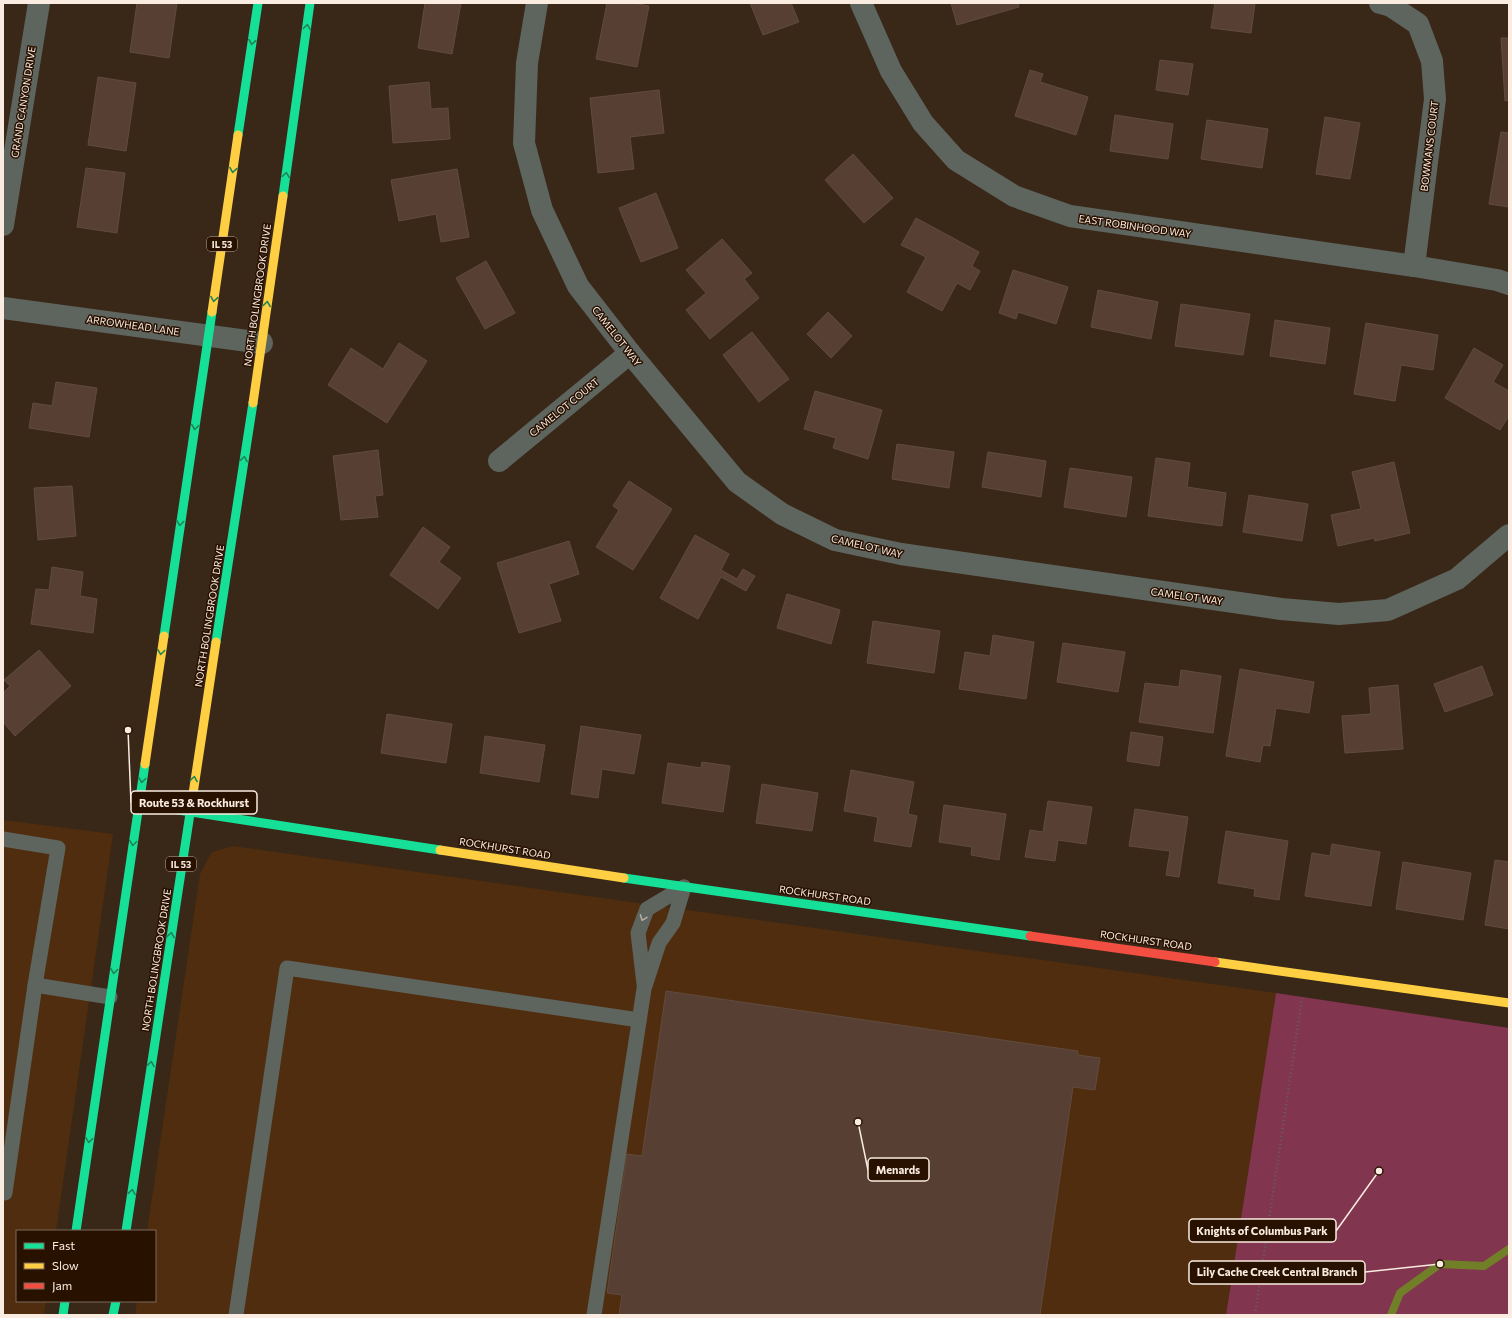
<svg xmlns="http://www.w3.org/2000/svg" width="1512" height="1318" font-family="Commissioner,sans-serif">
	<rect width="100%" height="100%" fill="#392817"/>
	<!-- built -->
	<g fill="#4f2d0e">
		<polygon points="3,820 113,834 56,1231 17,1231 17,1301 46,1301 44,1315 3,1315"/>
		<polygon points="233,846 1276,993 1226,1315 135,1315 137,1301 155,1301 155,1231 147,1231 200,874 212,852"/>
	</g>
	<!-- green -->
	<polygon fill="#82354f" points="1276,993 1509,1028 1509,1315 1226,1315"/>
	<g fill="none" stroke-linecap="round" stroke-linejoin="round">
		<!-- stream -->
		<polyline stroke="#717f28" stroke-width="8" points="1391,1315 1400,1293 1440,1264 1484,1266 1509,1249"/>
	</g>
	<!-- building -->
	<g fill="#574033" stroke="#614b3e">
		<polygon points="137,3 177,3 169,58 130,52"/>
		<polygon points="425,3 461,3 452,54 418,48"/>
		<polygon points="607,3 632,3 649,6 637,67 596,59"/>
		<polygon points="750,3 791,3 799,22 763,35"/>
		<polygon points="951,3 1018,3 1019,7 957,25"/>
		<polygon points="1215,3 1255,3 1251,33 1211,28"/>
		<polygon points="1501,38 1509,38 1509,100 1505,101"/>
		<polygon points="1160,60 1193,64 1188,95 1156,90"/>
		<polygon points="1030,70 1043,74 1040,82 1088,97 1076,135 1015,116"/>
		<polygon points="98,77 136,83 126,151 88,145"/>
		<polygon points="429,82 431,109 448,108 450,139 393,143 389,86"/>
		<polygon points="659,90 664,133 630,137 634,169 598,173 590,98"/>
		<polygon points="1115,115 1173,124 1168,159 1110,151"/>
		<polygon points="1325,117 1360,123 1350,179 1316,174"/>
		<polygon points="1207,120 1268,129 1262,168 1201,159"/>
		<polygon points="1501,132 1509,133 1509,207 1489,204"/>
		<polygon points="853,154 893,198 864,223 825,180"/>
		<polygon points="86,168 125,173 117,233 77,227"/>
		<polygon points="457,169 469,237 441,242 436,214 399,221 391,180"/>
		<polygon points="656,193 678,248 641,262 619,208"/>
		<polygon points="916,218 979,252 972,266 980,271 970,290 957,283 942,311 907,292 926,257 901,245"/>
		<polygon points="722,239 752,273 744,279 759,298 710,339 686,310 706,293 686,270"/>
		<polygon points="486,261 515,313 485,329 456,278"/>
		<polygon points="1013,270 1068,287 1056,324 1018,312 1016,319 999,313"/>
		<polygon points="1098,290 1158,302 1151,339 1091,327"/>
		<polygon points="1181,304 1250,314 1243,355 1175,346"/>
		<polygon points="828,312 852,336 831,358 807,334"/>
		<polygon points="1275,320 1330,328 1325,364 1270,356"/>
		<polygon points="1366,323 1438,335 1433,370 1401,365 1395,401 1354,394"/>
		<polygon points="752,332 789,379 759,402 723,355"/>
		<polygon points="399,343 427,361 387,423 328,385 351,348 383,369"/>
		<polygon points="1474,348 1503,365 1493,382 1509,391 1509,416 1500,430 1445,398"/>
		<polygon points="56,382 97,388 89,437 29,428 33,403 52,406"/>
		<polygon points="815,391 882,410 868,459 833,448 836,438 804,429"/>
		<polygon points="897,444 954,452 949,488 892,479"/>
		<polygon points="378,450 383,495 375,496 378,517 341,520 333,456"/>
		<polygon points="988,452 1046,461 1041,497 982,487"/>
		<polygon points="1156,458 1190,463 1187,487 1226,493 1222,526 1148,516"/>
		<polygon points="1394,462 1410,533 1375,541 1374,538 1338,546 1331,515 1361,509 1352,472"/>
		<polygon points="1070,468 1132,477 1126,517 1064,507"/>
		<polygon points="629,481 672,509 633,570 596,547 619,510 613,506"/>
		<polygon points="72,486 76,536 38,540 34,488"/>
		<polygon points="1249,495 1308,504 1302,541 1243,532"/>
		<polygon points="423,527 450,547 439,562 461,578 438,609 390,575"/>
		<polygon points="695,535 729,554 721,570 737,579 743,569 755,576 746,591 721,577 698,619 660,598"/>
		<polygon points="569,541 579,574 549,584 561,621 519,633 497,563"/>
		<polygon points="52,567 83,572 80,596 97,599 93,633 31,624 36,589 49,590"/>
		<polygon points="787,594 840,610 831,644 777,628"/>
		<polygon points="873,621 940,631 934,673 867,663"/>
		<polygon points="993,635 1034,642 1026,699 959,689 965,652 990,656"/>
		<polygon points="1063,643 1125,652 1118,692 1057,682"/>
		<polygon points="39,650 71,686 15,736 3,722 3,693 10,686 4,680"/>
		<polygon points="1482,666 1493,695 1445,712 1434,684"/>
		<polygon points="1240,669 1314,682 1309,713 1276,708 1270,746 1263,745 1260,762 1226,756"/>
		<polygon points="1181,670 1221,676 1213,733 1139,722 1145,683 1179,687"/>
		<polygon points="1398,685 1403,749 1345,753 1342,716 1371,714 1369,688"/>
		<polygon points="387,714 452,724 446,763 381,753"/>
		<polygon points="581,726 641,735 634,774 602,769 598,798 571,794"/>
		<polygon points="1131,732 1163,737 1159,766 1127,761"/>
		<polygon points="485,736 545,745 539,782 480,773"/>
		<polygon points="702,762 730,766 723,812 662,803 668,763 701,768"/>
		<polygon points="851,770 914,782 908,814 917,816 911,847 874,841 878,817 844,811"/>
		<polygon points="762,784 818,793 812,831 756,823"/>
		<polygon points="1048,801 1092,807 1086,844 1058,840 1055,861 1025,857 1030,830 1043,832"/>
		<polygon points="944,805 1006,814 999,860 971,855 972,847 939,842"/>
		<polygon points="1135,809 1188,817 1179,877 1166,875 1170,851 1129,846"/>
		<polygon points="1226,831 1288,841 1279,900 1254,896 1255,889 1218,883"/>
		<polygon points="1332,844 1380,852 1371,906 1305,896 1312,853 1330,856"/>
		<polygon points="1495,860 1509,862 1509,929 1485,925"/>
		<polygon points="1403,862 1471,873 1463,920 1396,909"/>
		<polygon points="666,991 1078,1051 1078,1055 1100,1058 1095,1090 1073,1087 1040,1315 619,1315 622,1295 607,1293 627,1154 642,1156"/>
	</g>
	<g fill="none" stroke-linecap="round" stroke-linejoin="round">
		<!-- path -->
		<polyline stroke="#656358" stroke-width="2.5" stroke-dasharray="1 3" stroke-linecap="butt" points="1255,1315 1302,998"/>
		<!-- lane -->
		<g stroke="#5e645e" stroke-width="15">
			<polyline points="3,839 58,848 35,985 110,997"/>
			<polyline points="644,984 638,933 647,909 684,887"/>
			<polyline points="3,1193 5,1193 35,985"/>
			<polyline points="236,1315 287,968 639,1020"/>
			<polyline points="594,1315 644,989 659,943 673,923 684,887"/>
		</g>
		<!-- street -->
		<g stroke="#5e645e" stroke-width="22">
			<polyline points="537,3 527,63 524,143 542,210 578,286 630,353 737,482 782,514 835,540 901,554 1281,609 1339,614 1388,610 1457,579 1509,535"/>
			<polyline points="861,3 891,71 923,123 956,160 1014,196 1070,216 1414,266 1497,280 1509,284"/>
			<polyline points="1380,3 1391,6 1418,24 1432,61 1435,99 1414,266"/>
			<polyline points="3,225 39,3"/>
			<polyline points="3,308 262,343"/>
			<polyline points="499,461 630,353"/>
		</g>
		<!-- fast -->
		<g stroke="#16e098" stroke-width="9">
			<polyline points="238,135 258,3"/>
			<polyline points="283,196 310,3"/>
			<polyline points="164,636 212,312"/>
			<polyline points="216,642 253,403"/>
			<polyline points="139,804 440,850"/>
			<polyline points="624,878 1030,936"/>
			<polyline points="76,1231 145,764"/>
			<polyline points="126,1231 191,807"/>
			<polyline points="63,1315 65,1301"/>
			<polyline points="113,1315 116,1301"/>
		</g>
		<!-- slow -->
		<g stroke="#ffcf43" stroke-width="9">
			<polyline points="212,312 238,135"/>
			<polyline points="253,403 283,196"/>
			<polyline points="145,764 164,636"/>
			<polyline points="191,807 216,642"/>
			<polyline points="440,850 624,878"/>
			<polyline points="1215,962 1509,1003"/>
		</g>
		<!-- jam -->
		<polyline stroke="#f24e42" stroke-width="9" points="1030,936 1215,962"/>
	</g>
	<!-- one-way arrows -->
	<defs><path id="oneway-chevron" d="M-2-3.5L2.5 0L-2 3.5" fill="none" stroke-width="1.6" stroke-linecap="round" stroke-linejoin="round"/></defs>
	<g stroke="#1f8354">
		<use href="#oneway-chevron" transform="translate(307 27) rotate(-82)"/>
		<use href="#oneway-chevron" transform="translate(252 42) rotate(99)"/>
		<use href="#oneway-chevron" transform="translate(233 170) rotate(99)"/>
		<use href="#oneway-chevron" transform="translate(286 175) rotate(-82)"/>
		<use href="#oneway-chevron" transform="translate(214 299) rotate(99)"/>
		<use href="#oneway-chevron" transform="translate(267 304) rotate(-82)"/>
		<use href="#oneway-chevron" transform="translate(195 427) rotate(98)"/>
		<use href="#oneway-chevron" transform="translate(244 459) rotate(-81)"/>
		<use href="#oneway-chevron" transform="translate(180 523) rotate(98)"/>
		<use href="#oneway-chevron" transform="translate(161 652) rotate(98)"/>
		<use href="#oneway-chevron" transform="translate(194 779) rotate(-81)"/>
		<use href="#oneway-chevron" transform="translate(142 780) rotate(98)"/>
		<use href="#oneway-chevron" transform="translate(133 843) rotate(98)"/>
		<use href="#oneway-chevron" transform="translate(171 935) rotate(-81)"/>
		<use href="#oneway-chevron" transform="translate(114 971) rotate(98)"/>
		<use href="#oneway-chevron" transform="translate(151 1064) rotate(-81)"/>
		<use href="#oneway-chevron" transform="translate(89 1140) rotate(98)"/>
		<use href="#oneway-chevron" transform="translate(132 1192) rotate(-81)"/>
	</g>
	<use stroke="#b4afa6" href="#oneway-chevron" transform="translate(643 918) rotate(111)"/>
	<g text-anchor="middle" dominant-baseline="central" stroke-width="3" stroke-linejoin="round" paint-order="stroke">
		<!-- shield labels -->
		<g fill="#291100" stroke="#bbaa9e" stroke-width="1">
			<rect x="207" y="237" width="30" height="14" rx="3"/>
			<rect x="166" y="857" width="30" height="14" rx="3"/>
		</g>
		<g font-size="9" font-weight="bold" fill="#faece1">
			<text x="222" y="244">IL 53</text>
			<text x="181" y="864">IL 53</text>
		</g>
		<!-- street labels -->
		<g font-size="10" fill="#faece1" stroke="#291100">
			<text transform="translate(23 102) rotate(-81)">GRAND CANYON DRIVE</text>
			<text transform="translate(1429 146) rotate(-83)">BOWMANS COURT</text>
			<text transform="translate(1135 226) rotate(8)">EAST ROBINHOOD WAY</text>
			<text transform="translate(257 295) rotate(-82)">NORTH BOLINGBROOK DRIVE</text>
			<text transform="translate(133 325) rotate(8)">ARROWHEAD LANE</text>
			<text transform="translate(617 336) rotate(52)">CAMELOT WAY</text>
			<text transform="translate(564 407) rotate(-39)">CAMELOT COURT</text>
			<text transform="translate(867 546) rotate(13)">CAMELOT WAY</text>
			<text transform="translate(1187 596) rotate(8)">CAMELOT WAY</text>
			<text transform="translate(209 616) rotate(-81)">NORTH BOLINGBROOK DRIVE</text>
			<text transform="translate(505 848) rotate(9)">ROCKHURST ROAD</text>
			<text transform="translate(825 895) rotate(8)">ROCKHURST ROAD</text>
			<text transform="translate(1146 940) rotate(8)">ROCKHURST ROAD</text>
			<text transform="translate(156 960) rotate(-81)">NORTH BOLINGBROOK DRIVE</text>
		</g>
	</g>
	<!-- callouts -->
	<path fill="none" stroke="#faece1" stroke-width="1.5" d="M128 730L131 803M858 1122L868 1170M1379 1171L1336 1231M1440 1264L1365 1272"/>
	<g fill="#faece1" stroke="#291100" stroke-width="1.5">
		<circle cx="128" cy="730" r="4"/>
		<circle cx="858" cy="1122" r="4"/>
		<circle cx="1379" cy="1171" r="4"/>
		<circle cx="1440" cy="1264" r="4"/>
	</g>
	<g fill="#291100" stroke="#faece1" stroke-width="1.5">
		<rect x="131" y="791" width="126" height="23" rx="4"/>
		<rect x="868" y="1158" width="61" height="23" rx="4"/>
		<rect x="1189" y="1219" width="147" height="23" rx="4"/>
		<rect x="1189" y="1261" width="176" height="23" rx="4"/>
	</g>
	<g font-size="11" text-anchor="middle" font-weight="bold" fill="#faece1">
		<text x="194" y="807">Route 53 &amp; Rockhurst</text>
		<text x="898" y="1174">Menards</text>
		<text x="1262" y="1235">Knights of Columbus Park</text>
		<text x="1277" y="1276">Lily Cache Creek Central Branch</text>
	</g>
	<!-- border -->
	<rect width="1512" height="1318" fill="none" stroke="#faece1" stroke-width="8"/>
	<!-- legend -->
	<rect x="16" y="1230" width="140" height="72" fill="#291100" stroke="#7d695a"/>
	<rect x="24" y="1243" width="20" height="6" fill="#16e098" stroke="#7d695a"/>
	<text x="52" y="1250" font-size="12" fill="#faece1">Fast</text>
	<rect x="24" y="1263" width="20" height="6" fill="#ffcf43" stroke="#7d695a"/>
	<text x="52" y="1270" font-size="12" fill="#faece1">Slow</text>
	<rect x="24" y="1283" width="20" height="6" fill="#f24e42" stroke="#7d695a"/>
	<text x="52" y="1290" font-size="12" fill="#faece1">Jam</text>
</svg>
